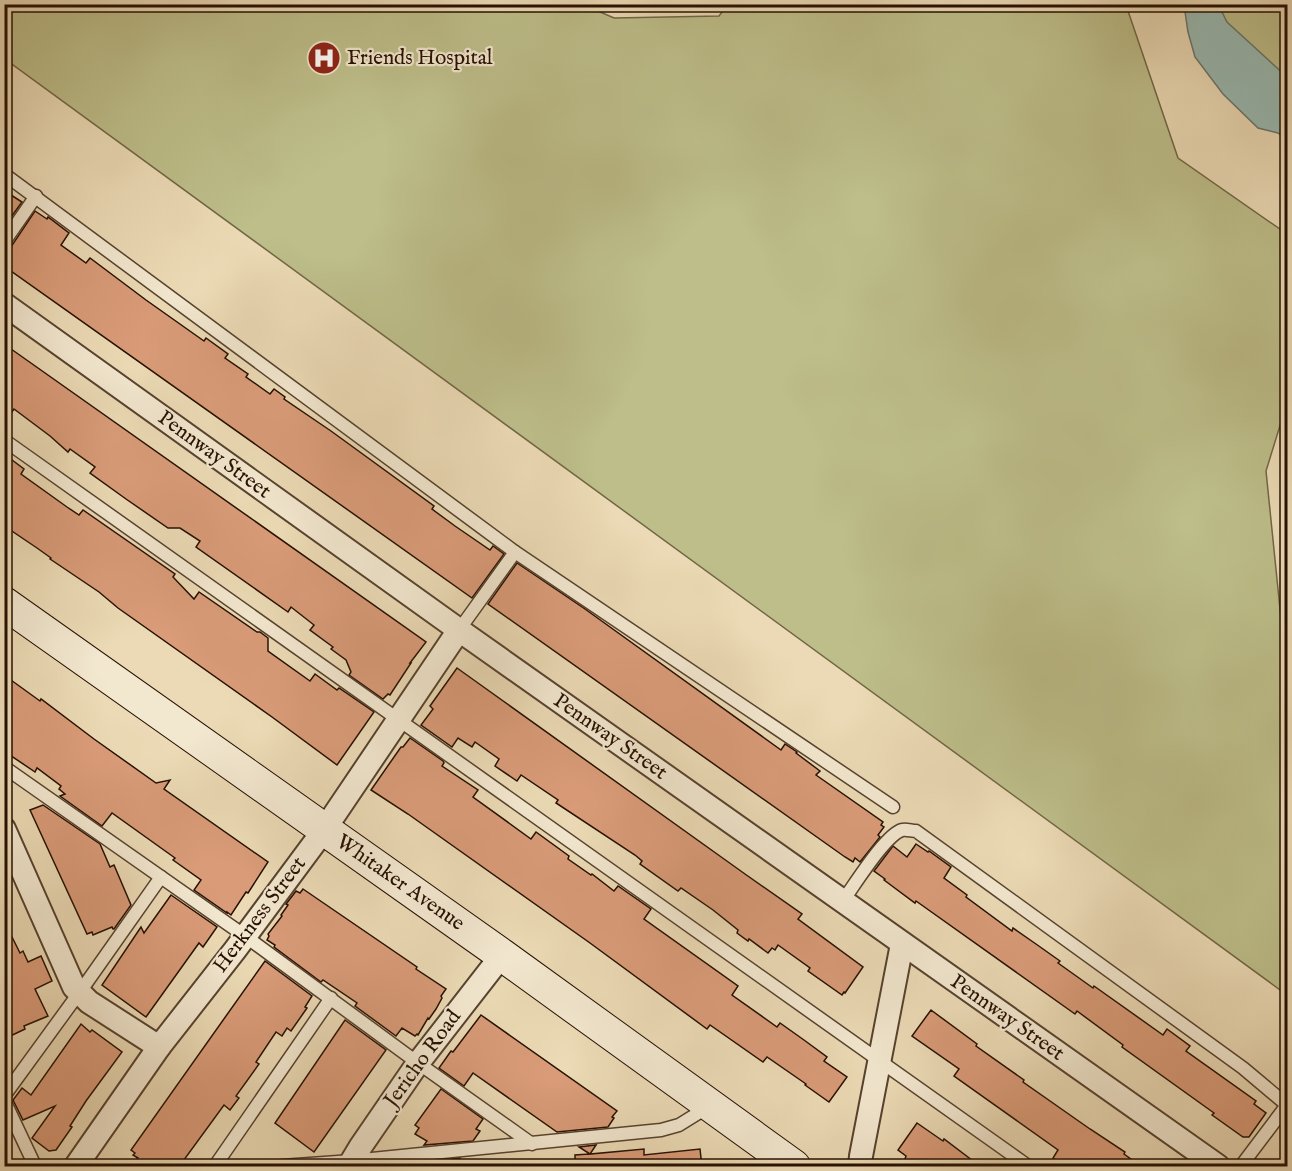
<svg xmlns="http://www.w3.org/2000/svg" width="1292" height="1171" font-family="'IM FELL English',serif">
	<rect width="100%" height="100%" fill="#ebdab5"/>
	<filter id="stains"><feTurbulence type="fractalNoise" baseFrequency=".00333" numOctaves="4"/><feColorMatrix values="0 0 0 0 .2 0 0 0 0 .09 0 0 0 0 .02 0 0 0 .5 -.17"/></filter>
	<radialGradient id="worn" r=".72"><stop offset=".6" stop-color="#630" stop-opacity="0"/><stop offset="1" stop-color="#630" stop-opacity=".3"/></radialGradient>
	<!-- green -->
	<g fill="#bdbe8a" stroke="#726746" stroke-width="1.5">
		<polygon points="5,4 582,4 614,18 719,16 728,4 1126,5 1178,158 1287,234 1287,403 1266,471 1284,648 1288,651 1287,995 5,59"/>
		<polygon points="1201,5 1287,5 1287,96"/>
	</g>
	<!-- water -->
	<polygon fill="#99bab3" stroke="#6b766c" stroke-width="1.5" points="1184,5 1221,5 1220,8 1227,22 1287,77 1287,140 1278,133 1258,128 1223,94 1195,57 1188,32"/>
	<!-- building -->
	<g fill="#d99b78" stroke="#261002" stroke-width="1.5">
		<polygon points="11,195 22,202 4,227 4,204"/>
		<polygon points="35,211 47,219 48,217 69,233 61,245 86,263 90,258 146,300 204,341 206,338 228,354 225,358 248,374 246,377 270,394 274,389 285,397 284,399 331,431 434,506 432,509 455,526 490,550 493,546 504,554 472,598 4,266 4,250 11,247"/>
		<polygon points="4,344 426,642 410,663 411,663 390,695 388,694 383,699 349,675 351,672 346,660 331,649 333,647 310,630 314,625 291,607 288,612 196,547 200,541 180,528 168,528 126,499 90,473 95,467 70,449 68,452 50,436 14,409 4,423"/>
		<polygon points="4,454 24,469 21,474 67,507 79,515 83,510 175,574 173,577 194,599 199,592 257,632 260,632 268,638 268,651 310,681 315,674 337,690 339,688 374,712 337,765 272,717 118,608 99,592 50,559 51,558 37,548 6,527 8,524 6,523 9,518 4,515"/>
		<polygon points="517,563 585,609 781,750 785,744 797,752 796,753 820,771 816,775 883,822 881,825 884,827 878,835 880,837 860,862 855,858 853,862 845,857 488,604"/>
		<polygon points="457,668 745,874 802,914 798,919 863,967 845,993 844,992 842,995 808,971 810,968 778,945 775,950 772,948 768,953 749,939 748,941 737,933 738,930 713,910 681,888 678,891 640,864 642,861 635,855 556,803 558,800 521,775 517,781 495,766 499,759 475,742 472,747 458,738 452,747 421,725 433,709 430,706"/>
		<polygon points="4,675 40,701 41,699 94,739 156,783 170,780 164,789 268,862 248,893 246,892 231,915 227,912 227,913 194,890 201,880 173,860 175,858 112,813 102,826 60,796 65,794 59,789 61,786 37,768 35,772 4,751"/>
		<polygon points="410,738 443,761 444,763 442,766 478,790 473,797 531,839 536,832 569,856 568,859 591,875 592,874 614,891 618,886 651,909 644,919 738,986 732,995 777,1027 780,1023 804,1040 827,1057 824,1061 847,1077 829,1102 805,1085 806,1084 767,1057 763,1062 710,1025 707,1029 590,943 408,814 371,790 401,747 403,747"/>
		<polygon points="43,805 100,844 110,867 114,865 131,905 114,929 113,929 112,927 93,935 92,932 87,934 30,810"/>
		<polygon points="916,844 928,852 929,851 951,867 944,878 967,895 966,897 1012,931 1013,928 1036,944 1060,961 1058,963 1093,988 1094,986 1163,1035 1167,1029 1190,1046 1186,1051 1256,1101 1254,1104 1266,1113 1249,1137 1243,1137 1212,1115 1214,1113 1122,1047 1123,1045 1077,1011 1075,1014 916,901 915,903 884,880 885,879 874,871 893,846 907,857"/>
		<polygon points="303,889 417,967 416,969 446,989 441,996 442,998 436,1009 429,1019 428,1018 418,1035 417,1034 415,1036 402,1028 396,1036 355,1006 357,1003 323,980 321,982 274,947 275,945 267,940 269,936 268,934 282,916 281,915 288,905 286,904 293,895 296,891 300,893"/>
		<polygon points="171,895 217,927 203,947 199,943 146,1017 102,985 141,927 144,933"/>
		<polygon points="4,921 20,953 23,951 28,962 41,956 52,981 35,989 48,1016 24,1026 25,1029 4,1039"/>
		<polygon points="265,961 312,996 305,1007 307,1008 291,1031 287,1028 282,1036 276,1032 256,1062 259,1064 236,1096 239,1098 230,1110 224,1105 181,1164 176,1160 171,1167 147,1167 137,1159 138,1158 133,1155 135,1153 131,1150"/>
		<polygon points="931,1010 977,1044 976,1046 1024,1080 1023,1082 1090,1129 1125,1152 1124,1154 1142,1167 1065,1167 1053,1158 1058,1150 954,1076 959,1069 912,1036"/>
		<polygon points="481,1015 617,1111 612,1117 614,1118 608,1127 557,1132 473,1073 464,1086 439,1068 451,1051 453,1052"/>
		<polygon points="345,1020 386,1050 314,1152 275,1123"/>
		<polygon points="81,1024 90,1032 92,1030 122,1052 86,1101 70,1126 72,1127 56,1150 49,1151 32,1138 55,1106 23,1120 13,1100 22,1088 31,1095"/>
		<polygon points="441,1089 483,1119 476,1129 480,1131 473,1141 424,1145 427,1141 415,1134 419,1128 415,1125"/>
		<polygon points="917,1123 943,1141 944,1139 981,1167 915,1167 905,1159 906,1156 898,1150"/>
		<polygon points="596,1145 590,1154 644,1149 644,1155 700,1149 702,1167 575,1167 575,1155 590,1154 579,1147"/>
		<polygon points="460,1158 455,1167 449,1167 442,1160"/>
	</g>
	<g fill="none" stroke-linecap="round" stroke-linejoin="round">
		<!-- lane casing -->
		<g stroke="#57422f" stroke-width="15">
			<g id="lane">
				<polyline points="4,174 515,552 893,807"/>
				<polyline points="4,242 36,196"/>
				<polyline points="4,440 1028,1166"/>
				<polyline points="459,630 515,552"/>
				<polyline points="4,767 245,936 418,1063 532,1144"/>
				<path d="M 842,902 C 854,886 885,835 902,830 C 906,829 912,831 916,831 L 1243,1068 L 1287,1105 L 1241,1166"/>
				<polyline points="4,1096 87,982 161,877"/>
				<polyline points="4,1100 35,1166"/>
				<polyline points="215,1166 331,998"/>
				<polyline points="282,1166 352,1161 661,1130 679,1125 708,1107"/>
			</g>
		</g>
		<!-- street casing -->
		<g stroke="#57422f" stroke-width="26">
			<g id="street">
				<polyline points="4,304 459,630 1218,1166"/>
				<polyline points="4,829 74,987 89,1002 159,1047"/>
				<polyline points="76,1166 159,1047 235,950 324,830 459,630"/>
				<polyline points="351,1166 352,1161 361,1146 418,1063 502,955"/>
				<polyline points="860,1166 861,1156 902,944"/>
			</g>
		</g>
		<!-- secondary casing -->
		<g stroke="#261002" stroke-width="34">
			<polyline id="secondary" points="4,603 502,955 794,1166"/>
		</g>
		<!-- lane -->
		<use href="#lane" stroke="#f2e7cf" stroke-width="12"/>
		<!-- street -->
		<use href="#street" stroke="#f2e7cf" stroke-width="22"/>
		<!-- secondary -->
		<use href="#secondary" stroke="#f2e7cf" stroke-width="32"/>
	</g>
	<!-- icons -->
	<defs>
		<g id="hospital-disc" transform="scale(1.725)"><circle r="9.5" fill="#8f2418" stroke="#f2e7cf"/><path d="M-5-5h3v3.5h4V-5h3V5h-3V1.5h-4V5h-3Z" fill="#fff"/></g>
	</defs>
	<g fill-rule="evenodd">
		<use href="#hospital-disc" x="324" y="58"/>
	</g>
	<g text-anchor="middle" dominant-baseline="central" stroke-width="4.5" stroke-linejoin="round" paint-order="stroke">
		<!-- poi labels -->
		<g font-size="21" fill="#261002" stroke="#f2e7cf" text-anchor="start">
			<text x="347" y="58">Friends Hospital</text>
		</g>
		<!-- street labels -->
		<g font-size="21" fill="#261002" stroke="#f2e7cf">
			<text transform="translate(214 455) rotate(36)">Pennway Street</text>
			<text transform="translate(610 737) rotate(35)">Pennway Street</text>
			<text transform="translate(400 883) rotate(35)">Whitaker Avenue</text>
			<text transform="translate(260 915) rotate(-53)">Herkness Street</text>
			<text transform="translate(1007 1018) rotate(35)">Pennway Street</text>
			<text transform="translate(423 1059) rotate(-54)">Jericho Road</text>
		</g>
	</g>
	<!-- margin -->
	<rect width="1292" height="1171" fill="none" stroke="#ebdab5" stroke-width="24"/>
	<rect x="6" y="6" width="1280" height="1159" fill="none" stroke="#261002" stroke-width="3"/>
	<rect x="12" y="12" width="1268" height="1147" fill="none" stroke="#261002" stroke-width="1.5"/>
	<rect width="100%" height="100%" filter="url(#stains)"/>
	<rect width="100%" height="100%" fill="url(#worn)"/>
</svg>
